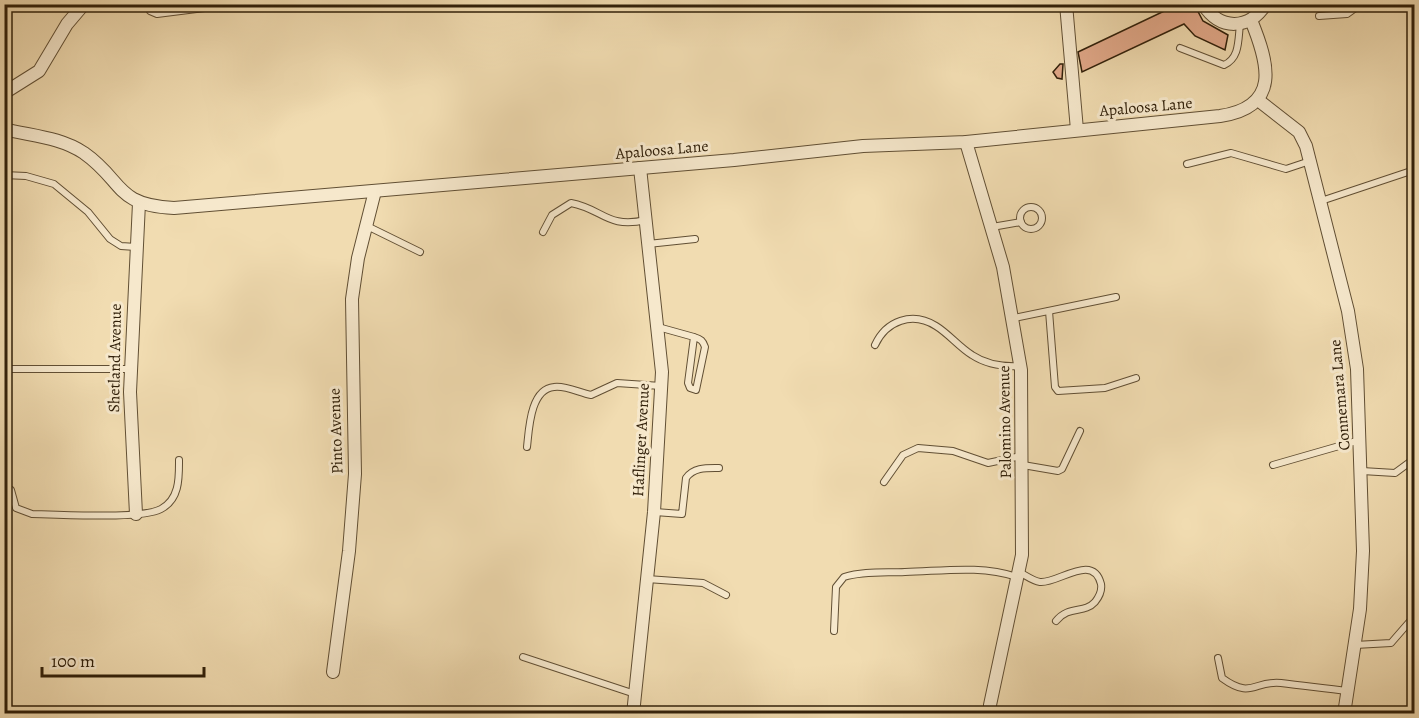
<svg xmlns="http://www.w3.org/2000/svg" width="1419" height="718" font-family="Alegreya,serif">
	<rect width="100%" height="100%" fill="#f1dcb1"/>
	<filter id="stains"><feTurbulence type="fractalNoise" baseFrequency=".00333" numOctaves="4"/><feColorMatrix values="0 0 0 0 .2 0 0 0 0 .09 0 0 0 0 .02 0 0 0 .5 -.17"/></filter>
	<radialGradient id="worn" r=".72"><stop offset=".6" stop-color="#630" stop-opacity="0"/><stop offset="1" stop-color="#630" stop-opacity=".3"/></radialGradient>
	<!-- building -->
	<g fill="#e2a98a" stroke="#31200a" stroke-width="1.5">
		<polygon points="1179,4 1194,4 1203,21 1228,35 1225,50 1195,36 1184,24 1082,72 1078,52"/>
		<polygon points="1060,64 1063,64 1062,79 1057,78 1053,72"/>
	</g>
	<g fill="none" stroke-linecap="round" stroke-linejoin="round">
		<!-- service casing -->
		<g stroke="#614f34" stroke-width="8">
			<g id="service">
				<polyline points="149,4 150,11 157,14 228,5"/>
				<polyline points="1319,16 1347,14 1361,4"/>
				<path d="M 1180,48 L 1224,65 C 1240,58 1238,40 1240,24"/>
				<polyline points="1187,164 1231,153 1286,169 1310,161"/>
				<polyline points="4,175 26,176 54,184 88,212 110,239 121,246 136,247"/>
				<polyline points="1321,201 1414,170"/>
				<circle cx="1031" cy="218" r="11"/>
				<polyline points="367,226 420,252"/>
				<polyline points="992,227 1021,222"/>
				<path d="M 543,232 L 552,215 L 571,203 C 603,209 607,229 646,220"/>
				<polyline points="648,244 695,239"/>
				<polyline points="1049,311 1055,387 1058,391 1105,388 1136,378"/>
				<polyline points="1014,318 1116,297"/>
				<path d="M 658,327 L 694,337 C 701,339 703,341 705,347 L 696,390 L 690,388 L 688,383 L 694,337"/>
				<path d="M 875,345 C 886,321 912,311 936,326 C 949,334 959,347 972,355 C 987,365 1003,367 1021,366"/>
				<polyline points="4,369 131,369"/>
				<path d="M 527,447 C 529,430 530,389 554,387 C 565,385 580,393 591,395 L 617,383 L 661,386"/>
				<polyline points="1023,465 1058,471 1062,469 1080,431"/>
				<polyline points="1273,465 1360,440"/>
				<polyline points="1362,471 1395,473 1414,459"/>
				<polyline points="884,482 903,455 918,448 953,451 988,463 1021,456"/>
				<path d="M 11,490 L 16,508 L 32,514 C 60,514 139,520 161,509 C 180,499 179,477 179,460"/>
				<path d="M 655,512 L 682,514 L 686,478 C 694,467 707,468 719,468"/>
				<path d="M 1019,572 C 1025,575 1033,581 1040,582 C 1058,584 1093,552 1101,584 C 1102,590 1099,597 1095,602 C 1084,614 1069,605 1056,621"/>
				<polyline points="647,579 703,583 726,595"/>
				<path d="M 834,631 L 836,587 L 844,577 C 864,571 885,573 905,572 C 944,571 980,565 1017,577"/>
				<polyline points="1355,645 1391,643 1411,620"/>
				<polyline points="523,657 635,694"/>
				<path d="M 1218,658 L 1222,678 C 1252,700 1254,680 1281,683 C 1303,686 1325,688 1347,691"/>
				<polyline points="1221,714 1263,714"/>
			</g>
		</g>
		<!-- minor casing -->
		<g stroke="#614f34" stroke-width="14">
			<g id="minor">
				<polyline points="1066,4 1077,130"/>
				<path d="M 1203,4 C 1220,31 1249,30 1266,4"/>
				<polyline points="4,93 39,71 67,24 84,4"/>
				<polyline points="1258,100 1299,132 1306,146 1348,311 1357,369 1363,551 1360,609 1344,714"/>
				<path d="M 4,129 C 32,136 60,137 84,153 C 124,181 114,205 174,208 L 734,160 L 863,146 L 966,142 L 1220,116 C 1281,107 1269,64 1251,20"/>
				<polyline points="966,142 1003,267 1021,370 1022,555 990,705"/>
				<polyline points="136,514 130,392 139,203"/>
				<polyline points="333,672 349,551 355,474 352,299 358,258 375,191"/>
				<polyline points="633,714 654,512 662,372 640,168"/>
			</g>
		</g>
		<!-- service -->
		<use href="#service" stroke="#f6e8cc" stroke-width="6"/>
		<!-- minor -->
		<use href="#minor" stroke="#f6e8cc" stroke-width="12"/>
	</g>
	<g text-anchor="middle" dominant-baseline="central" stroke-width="6" stroke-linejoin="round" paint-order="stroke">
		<!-- street labels -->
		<g font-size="16" fill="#31200a" stroke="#f6e8cc">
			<text transform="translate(1146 107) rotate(-5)">Apaloosa Lane</text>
			<text transform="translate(662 150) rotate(-5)">Apaloosa Lane</text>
			<text transform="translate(115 358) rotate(-89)">Shetland Avenue</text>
			<text transform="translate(1340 395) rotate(-95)">Connemara Lane</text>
			<text transform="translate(1005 422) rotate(-91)">Palomino Avenue</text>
			<text transform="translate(336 431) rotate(-92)">Pinto Avenue</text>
			<text transform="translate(641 440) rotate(-87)">Haflinger Avenue</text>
		</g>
	</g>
	<!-- margin -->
	<rect width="1419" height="718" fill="none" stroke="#f1dcb1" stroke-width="24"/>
	<rect x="6" y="6" width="1407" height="706" fill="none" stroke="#31200a" stroke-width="3"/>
	<rect x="12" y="12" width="1395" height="694" fill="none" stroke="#31200a" stroke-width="1.5"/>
	<!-- scale -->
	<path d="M42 667v9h162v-9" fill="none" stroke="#31200a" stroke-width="3"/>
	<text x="51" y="667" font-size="18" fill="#31200a" stroke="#f6e8cc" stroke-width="4.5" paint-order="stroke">100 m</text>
	<rect width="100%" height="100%" filter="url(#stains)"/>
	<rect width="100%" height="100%" fill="url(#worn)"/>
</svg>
